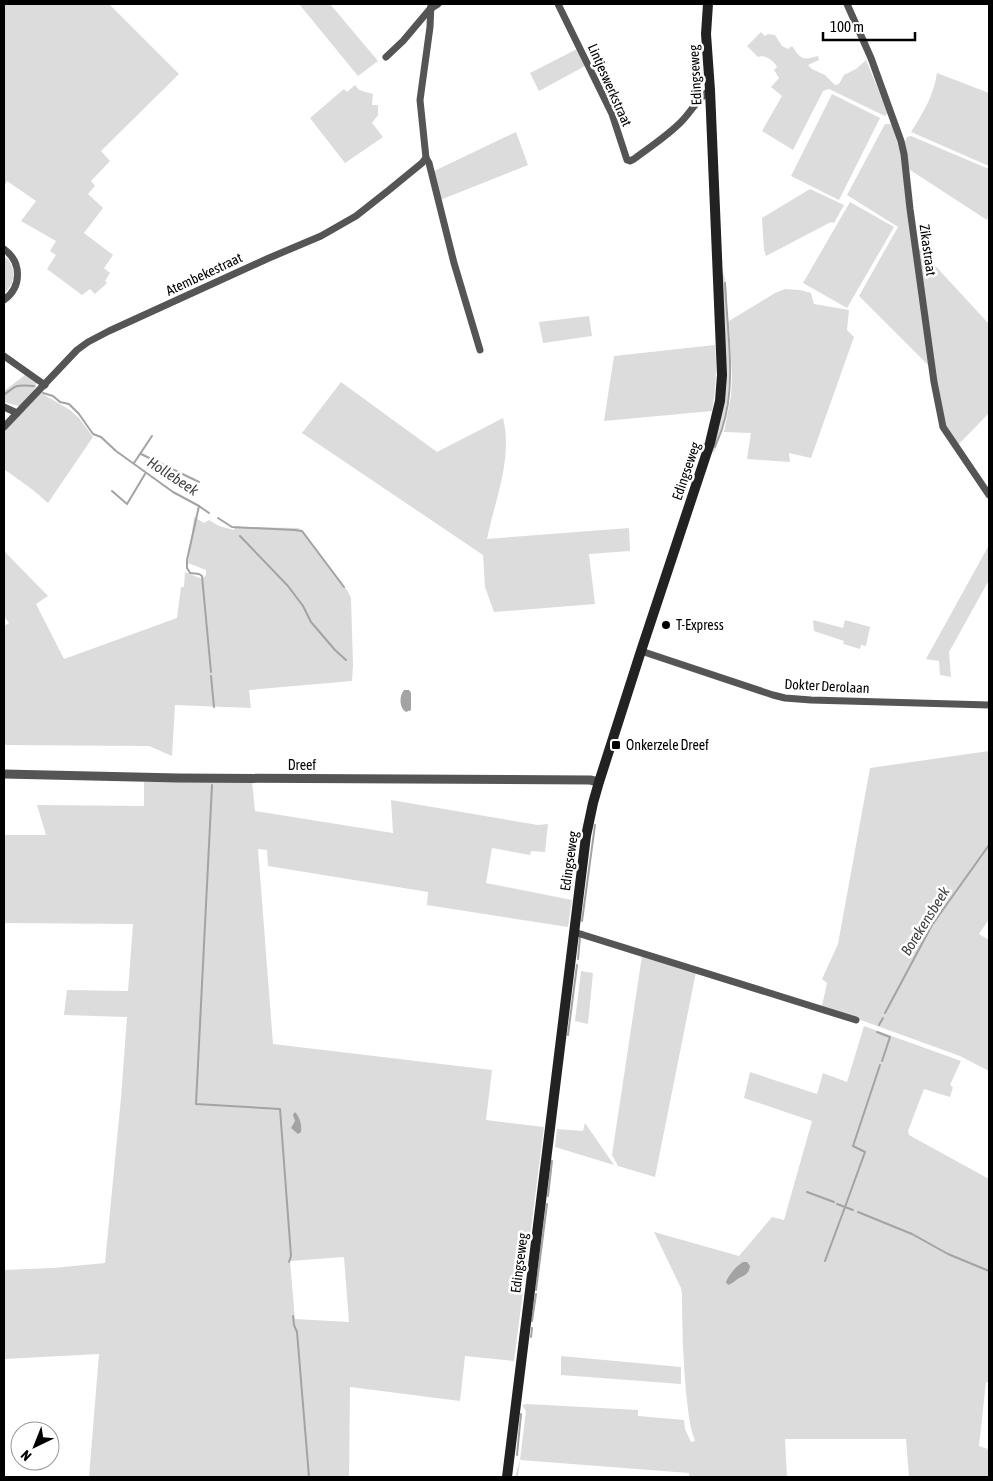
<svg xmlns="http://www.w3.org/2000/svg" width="993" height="1481" font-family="'Asap Condensed',sans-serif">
	<rect width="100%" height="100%" fill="#fff"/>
	<!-- green -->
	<g fill="#dcdcdc" fill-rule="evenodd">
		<polygon points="4,4 109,4 179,74 101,151 110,161 91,181 95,186 88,194 103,208 84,233 113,255 104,268 110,273 105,281 107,283 95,294 90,289 82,295 47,269 56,255 50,251 56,241 21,221 36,201 7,181 4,187"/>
		<polygon points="299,4 330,4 378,61 358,76"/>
		<path d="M 761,32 L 765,36 L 768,34 L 775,35 L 782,46 L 788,49 L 792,46 C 801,59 802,61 818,56 L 819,60 L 808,65 L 812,69 L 825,75 L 835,85 L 839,84 L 844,75 L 856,69 L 866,60 L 888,113 L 885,116 L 829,89 L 823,91 L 793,150 L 762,131 L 782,96 L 771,87 L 779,78 L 774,70 L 777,67 C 773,60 769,58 762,56 L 758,57 L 747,46 Z"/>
		<polygon points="577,49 585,66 539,91 530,73"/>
		<path d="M 937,73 L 989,93 L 989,166 L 911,132 C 923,113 934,95 937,73 Z"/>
		<polygon points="355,85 359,90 373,94 372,105 378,105 378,115 372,123 383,137 345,163 310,118 344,89 347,92"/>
		<polygon points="832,94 880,118 839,200 791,176"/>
		<polygon points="885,124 890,124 892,126 901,153 930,367 859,296 898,227 847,195"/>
		<polygon points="516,132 528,165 440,200 432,172"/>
		<polygon points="911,136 989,169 989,214 987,220 907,168 905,142 907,137"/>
		<polygon points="810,189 844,205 834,223 831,222 766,256 764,250 762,218"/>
		<polygon points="850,202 894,227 847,308 803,283"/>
		<polygon points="917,246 989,324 989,413 957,446 946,428 939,396"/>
		<path d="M 6,257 C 17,270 15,283 4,294 L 4,258 Z"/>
		<path d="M 722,270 C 728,283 727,298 727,312 C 730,364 733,403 714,453 L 712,451 L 721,417 Z"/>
		<polygon points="785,289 800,290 811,293 814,304 849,310 847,330 854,337 811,458 789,453 790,462 747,459 751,433 724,432 731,396 732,375 729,321 775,293"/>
		<polygon points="589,316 592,336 543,343 539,322"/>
		<path d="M 715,345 C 717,367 716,388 712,411 L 604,421 L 614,356 Z"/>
		<polygon points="25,375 36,382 36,387 21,406 18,406 4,402 4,391"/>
		<path d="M 341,382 L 437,452 L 503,418 C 513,458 495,500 487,539 L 629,528 L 630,551 L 589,554 L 595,604 L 494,612 L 485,587 L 483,555 L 302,433 Z"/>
		<polygon points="41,393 70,410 79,418 93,437 48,503 33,490 4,469 4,432"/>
		<polygon points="194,517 204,523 209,520 219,526 234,530 235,527 298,528 304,532 347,590 351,598 353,665 352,681 249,690 251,708 175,705 172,756 149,746 4,745 4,626 9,623 4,616 4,551 48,596 36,604 64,659 177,618 181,587 184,587 185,572 202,579 206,575 206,570 188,563"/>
		<polygon points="989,545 989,580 949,652 951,677 940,675 939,661 926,659"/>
		<polygon points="813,620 843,628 845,620 870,627 866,646 861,645 860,649 843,644 844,641 814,631"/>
		<polygon points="989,751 989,919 979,934 989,940 989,1071 960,1056 822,1006 827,983 822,979 838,944 870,768"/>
		<path d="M 144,782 L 252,782 L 255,811 L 393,833 L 391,800 L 538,825 L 548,824 L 545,852 L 531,851 L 530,855 L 492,848 L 486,883 L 572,900 L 568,927 L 427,905 L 428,892 L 268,866 L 267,850 L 258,849 L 273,1044 L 492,1070 L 486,1120 L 544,1127 L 514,1361 L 465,1356 L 460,1401 L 350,1387 L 349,1477 L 89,1477 L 99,1354 L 4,1359 L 4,1270 L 53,1268 L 105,1263 L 121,1098 L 127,1017 L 64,1015 L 67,990 L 128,991 L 133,924 L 4,923 L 4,835 L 46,835 L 37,805 L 144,806 ZM 344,1257 L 349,1322 L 295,1319 L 290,1261 Z"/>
		<polygon points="642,956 696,972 655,1177 618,1166 612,1155"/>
		<polygon points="581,971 593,973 588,1024 575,1021"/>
		<path d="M 864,1026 L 961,1061 L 950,1085 L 953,1087 L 950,1097 L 924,1089 L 908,1131 L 909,1135 L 989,1179 L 989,1382 L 986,1382 L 979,1446 L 988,1449 L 989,1444 L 989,1477 L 909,1477 L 906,1439 L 785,1439 L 787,1477 L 689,1477 L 689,1473 L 520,1460 L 518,1477 L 515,1477 L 520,1460 L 526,1411 L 522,1405 L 527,1404 L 638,1410 L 638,1416 L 684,1420 L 685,1429 L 691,1442 L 695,1441 C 689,1425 688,1409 686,1392 C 683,1359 682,1327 682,1294 L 681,1288 L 654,1232 L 739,1256 L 772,1217 L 784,1220 L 812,1121 L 744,1098 L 750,1072 L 817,1094 L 823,1073 L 847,1082 Z"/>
		<polygon points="585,1123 614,1165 555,1147 557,1129 583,1131"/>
		<polygon points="561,1356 681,1367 681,1384 561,1375"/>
	</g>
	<!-- water -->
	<g fill="#a3a3a3">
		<path d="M 404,690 L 409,690 L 411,693 L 411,710 L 406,712 C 399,708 399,696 404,690 Z"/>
		<path d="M 295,1112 C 300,1117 302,1126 301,1132 L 298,1134 L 291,1128 L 295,1121 L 293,1115 Z"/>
		<path d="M 743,1262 L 747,1262 L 750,1266 C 749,1273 746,1275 739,1278 C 735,1281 733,1283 728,1285 L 726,1282 C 728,1276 736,1266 743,1262 Z"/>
	</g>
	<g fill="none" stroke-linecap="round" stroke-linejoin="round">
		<!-- stream -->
		<g stroke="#a3a3a3" stroke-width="2">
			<polyline points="43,393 53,396 60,402 69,404 79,414 93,434 101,437 116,451 173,492 199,506 187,560 187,568 190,573 199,574 202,576 211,672"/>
			<path d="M 4,395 C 17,384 17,385 34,386"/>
			<path d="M 715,447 C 717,441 720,435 722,429 C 737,383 727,331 725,283"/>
			<polyline points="141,454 199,482"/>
			<polyline points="134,463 152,436"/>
			<polyline points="112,491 127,504 145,474"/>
			<polyline points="199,506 209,513"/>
			<polyline points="218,518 232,527 294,530 302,531 344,587"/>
			<polyline points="240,536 288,586 303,606 311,622 335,650 346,660"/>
			<polyline points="211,676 214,707"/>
			<polyline points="212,785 196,1104 280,1109 291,1256 289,1262"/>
			<polyline points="582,921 595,825"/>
			<polyline points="578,959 580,937"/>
			<polyline points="885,1013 932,925 989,845"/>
			<polyline points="879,1025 883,1018"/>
			<polyline points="877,1032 890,1037 882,1061"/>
			<polyline points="568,1035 577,965"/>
			<polyline points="807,1192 834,1202"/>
			<polyline points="548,1196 552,1161"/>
			<polyline points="853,1210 845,1207 865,1152 853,1146 880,1065"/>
			<polyline points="858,1212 912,1234 948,1254 989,1271"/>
			<polyline points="825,1261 845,1207 837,1204"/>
			<polyline points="536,1290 547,1204"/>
			<polyline points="293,1316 294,1325 297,1332 309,1477"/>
			<polyline points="532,1321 536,1294"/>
			<polyline points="531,1337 532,1328"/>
			<polyline points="517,1455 521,1414"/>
		</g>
		<!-- minor -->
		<g stroke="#555" stroke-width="7">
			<polyline points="431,4 430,27 420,100 426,158 429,163 454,263 480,350"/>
			<path d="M 558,4 L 612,114 L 627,160 L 630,161 L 634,159 C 650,147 667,136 681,122 C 691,112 698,98 710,90"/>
			<polyline points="847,4 871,58 901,141 904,154 910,209 934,382 943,427 989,495"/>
			<polyline points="386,57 403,41 430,9 438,4"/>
			<path d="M 4,249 C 22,262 22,287 4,300"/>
			<polyline points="4,356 45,385"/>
			<polyline points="4,407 17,413"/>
			<polyline points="4,427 77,350 88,342 109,331 269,258 321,236 356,216 389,190 422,163 426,158"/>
			<polyline points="641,651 773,695 785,698 811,700 989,705"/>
			<polyline points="574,932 856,1020"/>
		</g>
		<!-- tertiary -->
		<polyline stroke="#555" stroke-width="9" points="4,774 178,778 590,780 599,782"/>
		<!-- secondary -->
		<polyline stroke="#222" stroke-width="10" points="507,1477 586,836 593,803 599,782 641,651 710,443 720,401 722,375 710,90 706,34 708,4"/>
	</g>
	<!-- markers -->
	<g fill="#000" stroke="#fff" stroke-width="2">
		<circle cx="666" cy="625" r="5"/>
		<rect x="611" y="740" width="10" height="10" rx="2.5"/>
	</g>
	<g text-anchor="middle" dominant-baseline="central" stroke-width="5" stroke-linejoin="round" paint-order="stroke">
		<!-- street labels -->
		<g font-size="14" fill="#000" stroke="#fff">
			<text transform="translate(695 75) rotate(-93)">Edingseweg</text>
			<text transform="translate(610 85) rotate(66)">Lintjeswerkstraat</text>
			<text transform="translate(928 250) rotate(82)">Zikastraat</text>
			<text transform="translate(204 274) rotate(-25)">Atembekestraat</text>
			<text transform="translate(686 471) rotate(-71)">Edingseweg</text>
			<text transform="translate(827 686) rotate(3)">Dokter Derolaan</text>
			<text x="302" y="765">Dreef</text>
			<text transform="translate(569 861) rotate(-82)">Edingseweg</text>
			<text transform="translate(519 1263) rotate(-83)">Edingseweg</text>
		</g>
		<!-- poi labels -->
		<g font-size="14" fill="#000" stroke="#fff" text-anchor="start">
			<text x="676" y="625">T-Express</text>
			<text x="626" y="745">Onkerzele Dreef</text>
		</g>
		<!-- water labels -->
		<g font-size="15" font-style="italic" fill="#444" stroke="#fff">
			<text transform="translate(173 476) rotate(33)">Hollebeek</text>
			<text transform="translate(925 921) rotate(-58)">Borekensbeek</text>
		</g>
	</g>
	<!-- border -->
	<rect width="993" height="1481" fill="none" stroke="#000000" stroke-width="10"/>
	<!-- north arrow -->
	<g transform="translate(35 1446) rotate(223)"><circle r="24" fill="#ffffff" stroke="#999999"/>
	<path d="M0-4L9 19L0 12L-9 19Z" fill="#000000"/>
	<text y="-8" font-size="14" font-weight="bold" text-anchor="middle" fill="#000000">N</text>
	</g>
	<!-- scale -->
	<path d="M823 32v8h92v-8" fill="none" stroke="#000000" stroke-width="2.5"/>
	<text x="830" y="32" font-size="15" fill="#000000" stroke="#ffffff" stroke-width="4" paint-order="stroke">100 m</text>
</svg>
